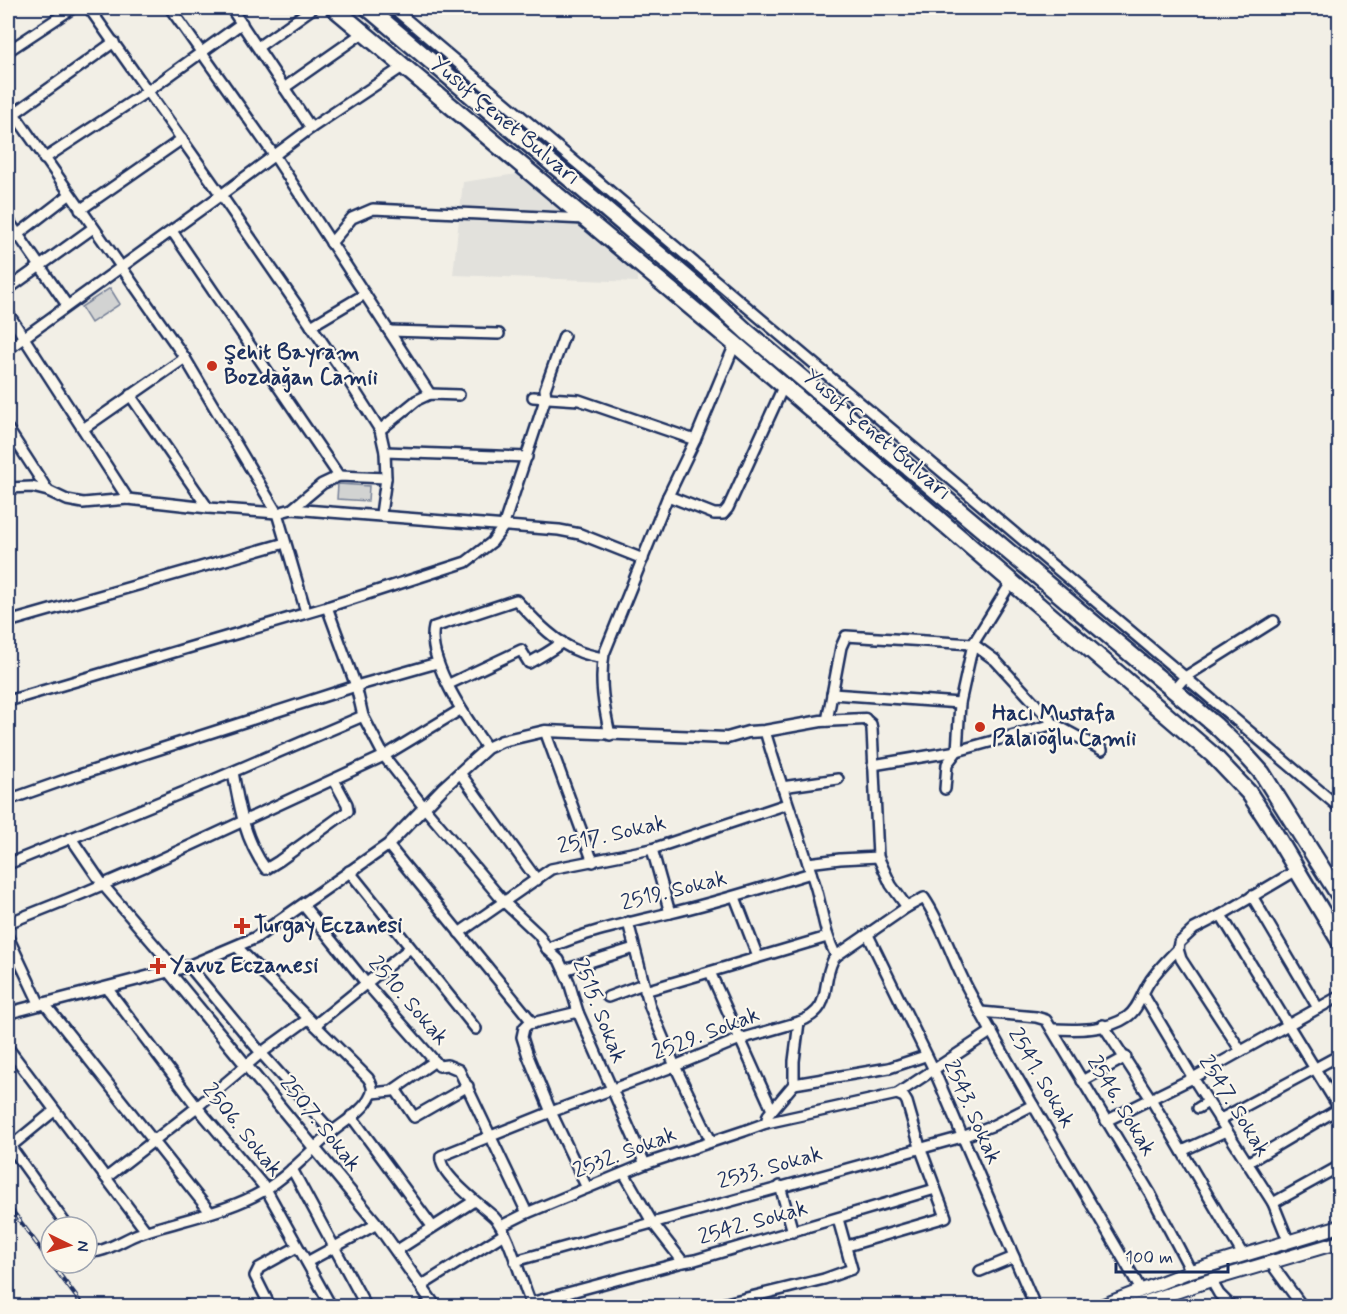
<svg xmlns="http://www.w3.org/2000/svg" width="1347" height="1314" font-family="Mynerve,sans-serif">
	<rect width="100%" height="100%" fill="#f2efe6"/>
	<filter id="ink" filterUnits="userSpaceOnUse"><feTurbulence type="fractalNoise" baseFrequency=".0167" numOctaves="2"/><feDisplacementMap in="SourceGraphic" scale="12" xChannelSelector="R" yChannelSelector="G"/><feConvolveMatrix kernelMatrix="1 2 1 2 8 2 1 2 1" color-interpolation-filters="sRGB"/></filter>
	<g filter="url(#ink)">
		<!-- built -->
		<polygon fill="#e2e1dc" points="524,173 637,275 637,282 453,275 463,182"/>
		<!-- green -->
		<g fill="#d2d3d2" stroke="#768198" stroke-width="1.5">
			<polygon points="110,288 120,304 91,323 81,307"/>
			<polygon points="338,484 369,486 368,501 337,499"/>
		</g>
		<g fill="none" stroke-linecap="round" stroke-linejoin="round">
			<!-- minor casing -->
			<g stroke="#1b2f5e" stroke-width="14">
				<g id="minor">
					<polyline points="170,8 274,155 430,394"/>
					<polyline points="231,8 311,128"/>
					<polyline points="393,8 1340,808"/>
					<polyline points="258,47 313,8"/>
					<polyline points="8,51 73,8"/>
					<polyline points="284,88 364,32"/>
					<polyline points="8,105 185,358 277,513 306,612"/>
					<polyline points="8,118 114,42"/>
					<polyline points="44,159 148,91 242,23"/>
					<polyline points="80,210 182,139"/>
					<polyline points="8,220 67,305"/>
					<polyline points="172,231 339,476"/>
					<polyline points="8,242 69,195"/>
					<polyline points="331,243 352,218 373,209 585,219"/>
					<polyline points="8,289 93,228"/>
					<polyline points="8,313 128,499"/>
					<polyline points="311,326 365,294"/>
					<polyline points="389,331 499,334"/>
					<polyline points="8,349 221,195 89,8"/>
					<polyline points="130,395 208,508"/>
					<polyline points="533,397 579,400 695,440"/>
					<polyline points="8,429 48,491"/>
					<polyline points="83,429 185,358"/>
					<polyline points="380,430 417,400 430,394 459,395"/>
					<polyline points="385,452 527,457"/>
					<polyline points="8,488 32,487 48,491 67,500 83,503 128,499 208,508 277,513 292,509 559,530 580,534 643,559"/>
					<polyline points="668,496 714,514 723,514 728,508 784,385"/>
					<polyline points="292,509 322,484 339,476 386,478"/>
					<polyline points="381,514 386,478 385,452 380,430 343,372 221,195 311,128 404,66"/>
					<polyline points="327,607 356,686 363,716 384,756 423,806 504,902 539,935 547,949 559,960 569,982 578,1012 645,1164"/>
					<polyline points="8,622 285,543"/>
					<path d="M 449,684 L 521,650 L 529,663 C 541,656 552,651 562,642"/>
					<polyline points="1174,690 1185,677 1274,621"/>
					<polyline points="832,694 960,703"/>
					<polyline points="8,701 327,607 466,562 492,542 503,527 546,397 545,389 564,336"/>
					<polyline points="865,719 871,724 872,729 878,857 891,885 907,907"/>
					<polyline points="827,721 841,647 846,636 973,644 995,660 1054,724"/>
					<polyline points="545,731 593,862"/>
					<path d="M 765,731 C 780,783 799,834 815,885 C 823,911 823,930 836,956"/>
					<path d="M 610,735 C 604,707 599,682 604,654 L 668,496 L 695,440 L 735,344"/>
					<path d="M 487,748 C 468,721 426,661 434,627 L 516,600 C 534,619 555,643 580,652 C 587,655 596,656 603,658"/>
					<polyline points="873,765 957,751 1054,724 1102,750"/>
					<path d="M 233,772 C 239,806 245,841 266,869 L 279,861 L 348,811 L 347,804 L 334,780"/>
					<polyline points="460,773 537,880"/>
					<polyline points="782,787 838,779"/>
					<polyline points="945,789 947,764 957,751 960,703 973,644 1012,581"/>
					<polyline points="8,800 76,776 356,686 437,663"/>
					<polyline points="71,838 103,885 176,970"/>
					<polyline points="388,845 533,1023"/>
					<polyline points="652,849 670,913"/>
					<polyline points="808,863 840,859 878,857"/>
					<polyline points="8,864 211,781 363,716"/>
					<polyline points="349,871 476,1029"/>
					<polyline points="1252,896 1318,1008"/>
					<polyline points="735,897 758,957"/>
					<polyline points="303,905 366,983 439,1066 447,1065 459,1070 527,1213"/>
					<polyline points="1221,915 1339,1108 1340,1108 1247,1163"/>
					<polyline points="628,922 650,1007 675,1066 711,1141"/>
					<polyline points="8,923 81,894 146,866 384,756 460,710"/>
					<polyline points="459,933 551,869 652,849 787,804"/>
					<polyline points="868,935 934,1070 1035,1306"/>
					<polyline points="8,937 40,1005"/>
					<path d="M 547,949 C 587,931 628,923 670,913 C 718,902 764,887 811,873"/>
					<polyline points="189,966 261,1053 332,1132"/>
					<polyline points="564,970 634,948"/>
					<polyline points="710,972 772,1110"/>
					<polyline points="107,988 197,1107 266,1189 331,1306"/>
					<polyline points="645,991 827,937"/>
					<polyline points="1143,994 1193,1078 1273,1203 1288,1240"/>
					<polyline points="608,997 643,984"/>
					<polyline points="44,1003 210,1212"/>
					<polyline points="578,1012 528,1024 524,1028 522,1037 528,1056 551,1112 587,1188"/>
					<polyline points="981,1012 1036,1017 1046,1020 1150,1193 1191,1271"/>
					<polyline points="315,1025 410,948"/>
					<polyline points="1103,1025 1151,1099 1243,1255"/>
					<path d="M 1053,1029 C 1076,1030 1107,1031 1127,1017 C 1139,1009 1142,992 1150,981 C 1158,969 1168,959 1178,949"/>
					<polyline points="8,1048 146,1231"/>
					<polyline points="1241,1051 1181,959 1178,949 1179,943 1194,929 1221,915 1297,870"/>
					<polyline points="1082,1081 1126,1057"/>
					<polyline points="794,1084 889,1068 925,1056"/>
					<polyline points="395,1089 414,1117 468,1086"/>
					<polyline points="373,1093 392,1091 435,1061"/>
					<polyline points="1198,1108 1208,1102"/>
					<polyline points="351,1116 432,1226"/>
					<polyline points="1219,1120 1340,1055"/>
					<polyline points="1106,1121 1193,1078 1340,996"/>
					<path d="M 766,1123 L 768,1115 L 794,1084 L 794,1061 L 799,1022 C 834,1008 820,987 833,960 L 836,956 L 907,907 L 924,898 C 942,924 953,961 968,989 C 1022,1091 1084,1189 1141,1290"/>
					<polyline points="8,1143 68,1227"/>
					<polyline points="10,1147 54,1111"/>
					<polyline points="1182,1151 1226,1131"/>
					<polyline points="292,1169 366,1306"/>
					<polyline points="624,1173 652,1222 683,1262 695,1260 935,1189"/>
					<polyline points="106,1178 197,1107 261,1053 308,1019"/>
					<polyline points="780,1186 793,1232"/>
					<polyline points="1273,1203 1340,1166"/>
					<polyline points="501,1226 527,1213 645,1164 744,1131 766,1123 897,1094 992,1031"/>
					<polyline points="847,1246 946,1217 920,1147 907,1102 904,1097 897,1094"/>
					<path d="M 87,1251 C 100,1256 124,1239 138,1234 C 176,1221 218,1214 254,1196 C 284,1181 307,1154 332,1132 C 344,1122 365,1110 371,1095 C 374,1089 372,1084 368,1078 L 237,947"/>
					<polyline points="396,1251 474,1201"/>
					<polyline points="515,1261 962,1137 994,1125 1033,1105"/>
					<polyline points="307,1262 377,1224"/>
					<polyline points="1270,1262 1302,1306"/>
					<polyline points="980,1271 1014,1257"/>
					<polyline points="1211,1280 1219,1294 1231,1306"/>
					<polyline points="421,1286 504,1234"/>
					<polyline points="530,1303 683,1262"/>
					<polyline points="185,1306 186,1306"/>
					<polyline points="270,1306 255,1276 259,1268 297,1247"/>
					<polyline points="424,1306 432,1302"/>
					<path d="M 532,1306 C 522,1284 509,1232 494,1217 C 482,1206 437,1173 441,1156 L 551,1112 L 675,1066 L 740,1039 L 799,1022"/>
					<polyline points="714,1306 824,1279 852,1269 838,1219"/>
				</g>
			</g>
			<!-- tertiary casing -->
			<g stroke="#1b2f5e" stroke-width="15">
				<g id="tertiary">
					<polyline points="169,972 377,1224 435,1306"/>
					<polyline points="8,1013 189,966 255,938 388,845 443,788 487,748 502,741 545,731 727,738 748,732 765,731 821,721 865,719"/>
				</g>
			</g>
			<!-- secondary casing -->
			<g stroke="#1b2f5e" stroke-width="16">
				<g id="secondary">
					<polyline points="1101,1306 1191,1271 1340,1226"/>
					<polyline points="1134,1306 1211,1280 1340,1242"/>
				</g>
			</g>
			<!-- trunk casing -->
			<g stroke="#1b2f5e" stroke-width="20">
				<g id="trunk">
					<polyline points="334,8 735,344 1213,755 1249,793 1270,825 1340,942"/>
					<polyline points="368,8 706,294 747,332 1215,725 1243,752 1262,773 1340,897"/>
				</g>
			</g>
			<!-- minor -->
			<use href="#minor" stroke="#fbf7ec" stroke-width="9"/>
			<!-- tertiary -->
			<use href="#tertiary" stroke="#fbf7ec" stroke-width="10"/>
			<!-- secondary -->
			<use href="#secondary" stroke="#fbf7ec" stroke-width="12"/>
			<!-- trunk -->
			<use href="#trunk" stroke="#fbf7ec" stroke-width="15"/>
			<!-- rail casing -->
			<g stroke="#1b2f5e" stroke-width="4.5">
				<polyline id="rail" points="8,1205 83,1306"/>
			</g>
			<!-- rail -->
			<use href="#rail" stroke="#fbf7ec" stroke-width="2" stroke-dasharray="7" stroke-linecap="butt"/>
		</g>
	</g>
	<!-- markers -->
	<g fill="#c8321e" stroke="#fbf7ec" stroke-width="2">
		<circle cx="212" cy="366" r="6"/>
		<circle cx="980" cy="727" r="6"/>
		<path d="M239 917h6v6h6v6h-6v6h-6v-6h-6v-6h6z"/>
		<path d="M155 957h6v6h6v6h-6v6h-6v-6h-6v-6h6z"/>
	</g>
	<g text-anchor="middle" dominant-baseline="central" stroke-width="4.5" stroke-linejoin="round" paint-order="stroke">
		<!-- street labels -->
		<g font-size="22" fill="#1b2f5e" stroke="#fbf7ec">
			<text transform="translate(505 121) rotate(40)">Yusuf Çenet Bulvarı</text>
			<text transform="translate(877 435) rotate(41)">Yusuf Çenet Bulvarı</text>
			<text transform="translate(612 835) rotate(-13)">2517. Sokak</text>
			<text transform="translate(674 891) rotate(-14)">2519. Sokak</text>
			<text transform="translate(408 1001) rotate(49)">2510. Sokak</text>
			<text transform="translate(599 1011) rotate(68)">2515. Sokak</text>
			<text transform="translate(706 1034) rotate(-21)">2529. Sokak</text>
			<text transform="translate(1041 1078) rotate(60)">2541. Sokak</text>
			<text transform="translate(1121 1106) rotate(59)">2546. Sokak</text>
			<text transform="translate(1234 1106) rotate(58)">2547. Sokak</text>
			<text transform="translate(972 1112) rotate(66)">2543. Sokak</text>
			<text transform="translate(320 1124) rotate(51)">2507. Sokak</text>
			<text transform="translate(242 1130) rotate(51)">2506. Sokak</text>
			<text transform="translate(625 1153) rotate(-21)">2532. Sokak</text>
			<text transform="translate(770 1168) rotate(-16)">2533. Sokak</text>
			<text transform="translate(753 1223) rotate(-16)">2542. Sokak</text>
		</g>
		<!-- poi labels -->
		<g font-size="22" font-weight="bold" fill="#1b2f5e" stroke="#fbf7ec" text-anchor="start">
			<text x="224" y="353">Şehit Bayram<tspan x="224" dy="25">Bozdağan Camii</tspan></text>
			<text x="992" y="714">Hacı Mustafa<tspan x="992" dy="25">Palaıoğlu Camii</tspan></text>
			<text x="254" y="926">Turgay Eczanesi</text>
			<text x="170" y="966">Yavuz Eczanesi</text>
		</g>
	</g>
	<!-- margin -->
	<rect width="1347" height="1314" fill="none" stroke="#fbf7ec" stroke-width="30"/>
	<rect x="15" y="15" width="1317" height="1284" fill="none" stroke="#1b2f5e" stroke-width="2" filter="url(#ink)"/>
	<!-- north arrow -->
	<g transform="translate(69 1245) rotate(95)"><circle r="28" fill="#fbf7ec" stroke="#a1a7b3" stroke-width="1.5"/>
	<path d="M0-4.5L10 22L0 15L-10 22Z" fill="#c8321e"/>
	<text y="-9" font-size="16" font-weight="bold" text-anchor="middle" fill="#1b2f5e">N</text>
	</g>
	<!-- scale -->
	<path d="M1116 1263v9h112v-9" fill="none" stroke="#1b2f5e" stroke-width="3"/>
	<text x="1125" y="1263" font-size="18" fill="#1b2f5e" stroke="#fbf7ec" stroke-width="4.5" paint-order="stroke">100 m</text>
</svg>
